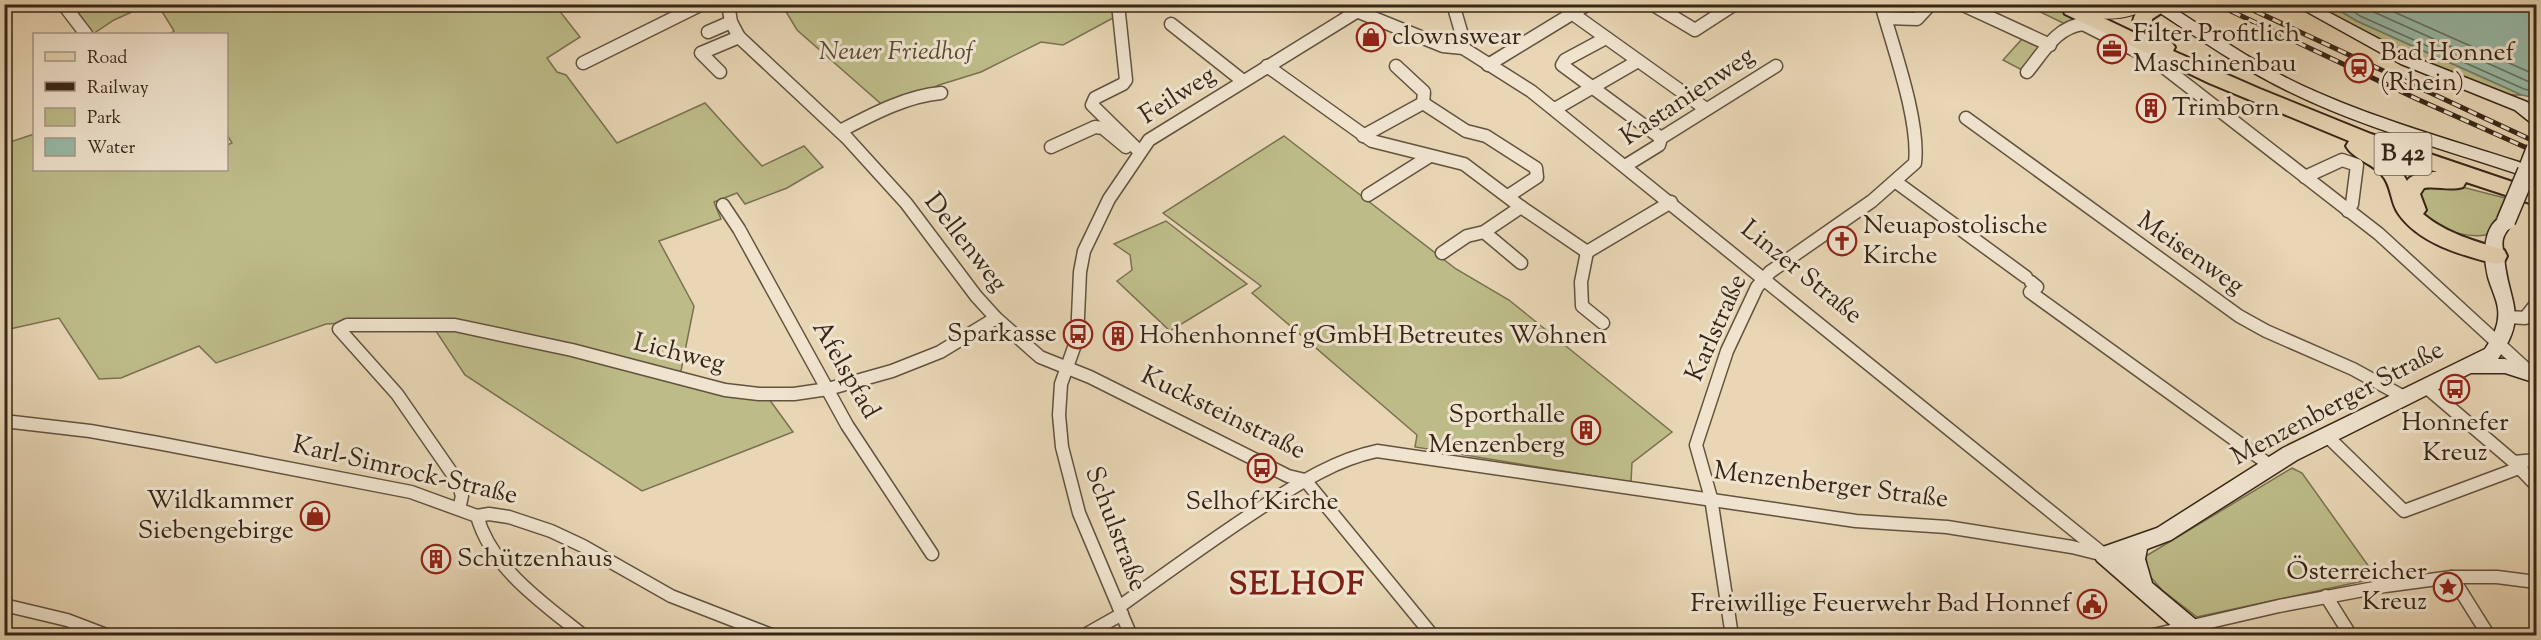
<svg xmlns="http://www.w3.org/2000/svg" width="2541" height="640" font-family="'Sorts Mill Goudy',serif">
	<rect width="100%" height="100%" fill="#e8d6b5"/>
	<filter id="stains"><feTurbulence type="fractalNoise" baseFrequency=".00333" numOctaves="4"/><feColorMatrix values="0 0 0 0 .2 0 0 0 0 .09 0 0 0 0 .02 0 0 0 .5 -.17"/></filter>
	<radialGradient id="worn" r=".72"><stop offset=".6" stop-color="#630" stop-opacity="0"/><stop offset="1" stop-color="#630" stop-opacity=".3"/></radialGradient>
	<!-- green -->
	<g fill="#bdbc89" stroke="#7a7150" stroke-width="1.5">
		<polygon points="1112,4 1113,18 1063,45 1041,42 981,72 939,85 887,109 797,30 782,5"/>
		<polygon points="72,5 147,5 114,20 93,34"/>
		<polygon points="158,5 555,5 580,37 547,58 557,72 566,75 617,143 705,103 762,166 804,146 823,167 787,188 745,204 737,193 714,202 721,219 659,241 694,306 679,381 769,399 793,432 642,491 465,375 428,319 326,324 216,363 199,346 121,378 99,379 59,318 5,330 4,144 34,134 34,170 226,170 227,145 232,143 227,135 226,34 172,34 171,33 174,31"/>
		<polygon points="2026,5 2052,5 2085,21 2065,24"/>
		<polygon points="2313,5 2330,5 2357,21 2522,95 2505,95 2421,60"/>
		<polygon points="2022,39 2043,49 2027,68 2020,69 2003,60"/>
		<polygon points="1284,136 1456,269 1509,300 1672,432 1632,463 1631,482 1415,447 1417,435 1252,293 1261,286 1163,213"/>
		<path d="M 2427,186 L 2462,187 L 2505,198 L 2492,228 L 2486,235 C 2466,238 2430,229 2420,209 C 2417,204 2419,196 2419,190 Z"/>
		<polygon points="1166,221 1247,284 1170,331 1117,281 1132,270 1130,255 1114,244"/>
		<polygon points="2292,468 2302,473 2377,578 2197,617 2162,590 2148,574 2146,556"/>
	</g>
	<!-- water -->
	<polygon fill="#98baa8" stroke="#717f6e" stroke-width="1.5" points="2514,5 2536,13 2536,98 2522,95 2357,21 2330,5"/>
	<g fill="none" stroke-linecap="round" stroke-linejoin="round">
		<!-- shore -->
		<g stroke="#677060" stroke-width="1.5">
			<polyline points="2342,4 2360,16 2524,89 2536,92"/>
			<polyline points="2356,4 2536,85"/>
			<polyline points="2376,4 2536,75"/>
		</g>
		<!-- street casing -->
		<g stroke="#62523e" stroke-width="15">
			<g id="street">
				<polyline points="63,4 86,34"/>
				<polyline points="728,4 731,22 739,37 847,138 906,203 976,296 996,318 1040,357 1090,377 1288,476 1305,480 1433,636"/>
				<polyline points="1118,4 1126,80 1123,84 1095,98 1092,105 1139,151"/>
				<polyline points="1339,4 1443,46 1463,48 1531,91 2102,553"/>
				<polyline points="1453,4 1462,35 1463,48"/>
				<polyline points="1652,4 1695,30 1735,4"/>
				<polyline points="1961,4 2050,45"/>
				<polyline points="1573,14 1706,109"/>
				<polyline points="1886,18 1917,19 1931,4"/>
				<polyline points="1171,24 1243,81"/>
				<polyline points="708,32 731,22"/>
				<polyline points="1606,38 1565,60 1562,65 1661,138"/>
				<polyline points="583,63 702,4"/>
				<polyline points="1488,65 1588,4"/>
				<polyline points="1267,66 1372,141 1464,164 1521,207 1587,252 1671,202"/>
				<polyline points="1396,66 1424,92 1423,103"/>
				<polyline points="720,72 701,53 739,37"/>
				<path d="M 2027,72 C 2043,53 2056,27 2083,24 L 2156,61 L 2379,234 L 2536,378"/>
				<polyline points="1555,109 1638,61"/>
				<polyline points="1966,118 2239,316 2266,331 2353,369 2404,397"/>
				<path d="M 840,131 C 871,115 906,96 941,93"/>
				<polyline points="1363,136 1423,103 1466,131 1486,136 1536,168 1537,177 1508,196"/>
				<polyline points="1051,147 1095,127 1103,128 1126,147"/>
				<polyline points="1625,166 1659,145 1661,138 1776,66"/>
				<polyline points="2305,177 2342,160 2357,165 2352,204 2348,211"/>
				<polyline points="1896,182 2026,277"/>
				<polyline points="1368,195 1430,156"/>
				<polyline points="723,205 739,229 847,425 932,554"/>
				<polyline points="1484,232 1521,263"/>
				<polyline points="1587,252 1581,282 1582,306 1603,323"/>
				<polyline points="1442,253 1467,236 1484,232 1521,207"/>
				<polyline points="2031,282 2037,287 2030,292 2271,466"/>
				<polyline points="2508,317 2525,318 2536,304"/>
				<polyline points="2426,387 2514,462 2536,485"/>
				<polyline points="4,421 90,431 158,443 411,492 477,516 489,514 509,517 551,531 583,546 671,596 774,636"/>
				<polyline points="2327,436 2404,511 2519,468"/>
				<polyline points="2514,462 2536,460"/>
				<polyline points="459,509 462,496 458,482 397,394 339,329 347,325 455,325 572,350 725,390 759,394 794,394 828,389 892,371 940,352 996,318"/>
				<path d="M 477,516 C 492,569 543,603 584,636"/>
				<polyline points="2452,577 2489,636"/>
				<polyline points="2326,596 2351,636"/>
				<polyline points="4,605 67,620 109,636"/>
				<path d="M 1119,607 C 1166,573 1213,539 1262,507 C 1298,484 1334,460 1377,451 L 1856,521 L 1947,527 L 2072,547 L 2104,555"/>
				<polyline points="1083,636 1122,614"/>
				<polyline points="1131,636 1079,513 1062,447 1059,415 1061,384 1077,339 1080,272 1084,251 1109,199 1149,140 1369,4"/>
				<path d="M 1732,636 L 1711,498 L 1696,445 L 1727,351 L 1757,287 L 1770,272 L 1872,201 L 1915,163 C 1920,121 1893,47 1881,4"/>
				<polyline points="2149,636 2279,606 2385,586 2452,577 2497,577 2536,582"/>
			</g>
		</g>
		<!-- secondary casing -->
		<g stroke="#362617" stroke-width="3">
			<g id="secondary">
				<path d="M 2153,4 L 2167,4 C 2211,32 2254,63 2301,85 C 2372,118 2448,139 2522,163 L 2529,160 L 2535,162 L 2536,168 L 2533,175 L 2521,175 C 2444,149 2363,128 2290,92 C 2242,69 2198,38 2154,9 Z"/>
				<polygon points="2293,4 2313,4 2411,56 2527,102 2536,110 2536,123 2530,122 2515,110 2401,64"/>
				<path d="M 2506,215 L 2512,217 L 2514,221 C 2511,226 2506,231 2504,236 C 2501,242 2503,250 2504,255 C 2507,302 2530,313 2498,359 L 2505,359 L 2536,369 L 2536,383 L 2505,373 L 2471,373 L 2297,460 L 2171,540 L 2147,549 L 2145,559 L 2152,583 L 2207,629 L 2209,636 L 2183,636 L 2097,561 L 2094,555 L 2097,549 L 2157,528 L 2283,448 L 2485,349 C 2493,337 2500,324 2498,309 C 2497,299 2491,288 2488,277 C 2483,257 2482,222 2506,215 Z"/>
			</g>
		</g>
		<!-- primary casing -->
		<g stroke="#362617" stroke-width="2">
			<path id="primary" d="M 2064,4 L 2088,4 L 2107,9 L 2130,4 L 2151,4 C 2134,24 2081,23 2064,4 Z"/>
		</g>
		<!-- highway casing -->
		<g stroke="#362617" stroke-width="4">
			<path id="highway" d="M 2074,4 L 2139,35 L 2133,22 C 2135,5 2154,4 2167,4 L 2166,10 L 2152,19 C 2153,36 2168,35 2175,47 L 2173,51 L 2260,89 L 2371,134 L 2536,190 L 2536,205 L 2466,182 L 2463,187 C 2450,191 2437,186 2424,188 L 2420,194 L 2426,210 L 2423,214 C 2447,234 2475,241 2504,250 L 2507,256 L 2504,262 L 2496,264 C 2462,255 2419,244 2398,213 C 2390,201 2392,186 2382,175 C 2372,163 2353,159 2346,146 L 2349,141 L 2209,83 L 2065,14 L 2063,10 L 2065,6 ZM 2385,154 L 2437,172 C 2428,172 2412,173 2407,181 L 2398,166 Z"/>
		</g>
		<!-- street -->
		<use href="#street" stroke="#f0e4cf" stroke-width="12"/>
		<!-- secondary -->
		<use href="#secondary" fill="#f0e4cf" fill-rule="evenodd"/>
		<!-- primary -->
		<use href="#primary" fill="#e8d6b5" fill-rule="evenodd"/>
		<!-- highway -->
		<use href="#highway" fill="#e8d6b5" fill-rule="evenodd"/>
		<!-- rail casing -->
		<g stroke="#362617" stroke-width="5">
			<g id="rail">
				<polyline points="2216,4 2417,99 2536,152"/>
				<polyline points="2240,4 2536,142"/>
			</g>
		</g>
		<!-- rail -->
		<use href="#rail" stroke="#f0e4cf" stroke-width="3" stroke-dasharray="9" stroke-linecap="butt"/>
		<!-- secondary-bridge casing -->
		<g stroke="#362617" stroke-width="21" stroke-linecap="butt">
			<g id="secondary-bridge">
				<polyline points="2529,166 2536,148"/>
				<polyline points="2506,221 2527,171"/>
			</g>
		</g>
		<!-- secondary-bridge -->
		<use href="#secondary-bridge" stroke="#f0e4cf" stroke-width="18"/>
	</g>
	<!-- icons -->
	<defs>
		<g id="shop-ring" transform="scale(1.5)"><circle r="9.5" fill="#f0e4cf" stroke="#8f2418" stroke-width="1.5"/><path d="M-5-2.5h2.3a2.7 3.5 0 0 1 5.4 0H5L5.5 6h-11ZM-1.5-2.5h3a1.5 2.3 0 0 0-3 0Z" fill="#8f2418"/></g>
		<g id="office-ring" transform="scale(1.5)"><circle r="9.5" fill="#f0e4cf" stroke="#8f2418" stroke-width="1.5"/><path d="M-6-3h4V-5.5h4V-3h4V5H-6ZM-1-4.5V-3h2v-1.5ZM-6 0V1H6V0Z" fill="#8f2418"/></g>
		<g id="station-ring" transform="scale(1.5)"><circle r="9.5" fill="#f0e4cf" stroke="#8f2418" stroke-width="1.5"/><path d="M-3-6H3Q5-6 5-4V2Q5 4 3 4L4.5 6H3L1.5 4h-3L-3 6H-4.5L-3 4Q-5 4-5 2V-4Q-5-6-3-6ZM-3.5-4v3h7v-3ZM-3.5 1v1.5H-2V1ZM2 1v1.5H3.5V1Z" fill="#8f2418"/></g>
		<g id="building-ring" transform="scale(1.5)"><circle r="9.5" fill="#f0e4cf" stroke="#8f2418" stroke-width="1.5"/><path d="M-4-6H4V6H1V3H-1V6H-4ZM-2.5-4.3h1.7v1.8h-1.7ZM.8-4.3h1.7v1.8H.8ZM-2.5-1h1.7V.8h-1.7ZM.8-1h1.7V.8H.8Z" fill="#8f2418"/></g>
		<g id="church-ring" transform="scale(1.5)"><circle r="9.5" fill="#f0e4cf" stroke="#8f2418" stroke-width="1.5"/><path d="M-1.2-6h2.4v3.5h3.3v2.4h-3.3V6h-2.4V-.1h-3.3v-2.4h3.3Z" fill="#8f2418"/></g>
		<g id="bus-ring" transform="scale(1.5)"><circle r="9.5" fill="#f0e4cf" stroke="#8f2418" stroke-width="1.5"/><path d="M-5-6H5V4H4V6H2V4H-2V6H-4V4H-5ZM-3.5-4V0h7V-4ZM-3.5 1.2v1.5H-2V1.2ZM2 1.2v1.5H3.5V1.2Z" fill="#8f2418"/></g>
		<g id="sight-ring" transform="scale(1.5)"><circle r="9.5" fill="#f0e4cf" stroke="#8f2418" stroke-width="1.5"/><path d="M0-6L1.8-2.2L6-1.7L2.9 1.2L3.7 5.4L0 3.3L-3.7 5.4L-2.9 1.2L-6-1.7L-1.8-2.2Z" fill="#8f2418"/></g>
		<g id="civic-ring" transform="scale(1.5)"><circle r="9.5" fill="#f0e4cf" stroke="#8f2418" stroke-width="1.5"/><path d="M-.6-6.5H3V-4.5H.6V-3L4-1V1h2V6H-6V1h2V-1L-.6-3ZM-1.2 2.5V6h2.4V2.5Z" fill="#8f2418"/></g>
	</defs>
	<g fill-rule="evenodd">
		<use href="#shop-ring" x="1371" y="37"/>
		<use href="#office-ring" x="2112" y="49"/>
		<use href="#station-ring" x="2359" y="68"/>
		<use href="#building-ring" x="2151" y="108"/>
		<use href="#church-ring" x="1842" y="241"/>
		<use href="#bus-ring" x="1078" y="334"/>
		<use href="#building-ring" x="1118" y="336"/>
		<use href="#bus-ring" x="2455" y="389"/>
		<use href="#building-ring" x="1586" y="430"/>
		<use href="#bus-ring" x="1262" y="468"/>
		<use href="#shop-ring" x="315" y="516"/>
		<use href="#building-ring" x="436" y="559"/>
		<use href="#sight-ring" x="2448" y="587"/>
		<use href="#civic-ring" x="2092" y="604"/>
	</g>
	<g text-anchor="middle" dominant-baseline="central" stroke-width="6" stroke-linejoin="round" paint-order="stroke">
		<!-- shield labels -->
		<rect fill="#f0e4cf" stroke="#6e5f4e" stroke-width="1.5" x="2374.5" y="133" width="57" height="42" rx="4.5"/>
		<g font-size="24" font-weight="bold" fill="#362617">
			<text x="2403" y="154">B 42</text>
		</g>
		<!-- poi labels -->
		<g font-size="26" fill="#362617" stroke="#f0e4cf" text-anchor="start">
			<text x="2133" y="34">Filter Profitlich<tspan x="2133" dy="30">Maschinenbau</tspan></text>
			<text x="1392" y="37">clownswear</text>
			<text x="2380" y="53">Bad Honnef<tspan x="2380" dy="30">(Rhein)</tspan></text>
			<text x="2172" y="108">Trimborn</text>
			<text x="1863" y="226">Neuapostolische<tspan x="1863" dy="30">Kirche</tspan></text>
			<text x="1057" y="334" text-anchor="end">Sparkasse</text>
			<text x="1139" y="336">Hohenhonnef gGmbH Betreutes Wohnen</text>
			<text x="1565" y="415" text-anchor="end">Sporthalle<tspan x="1565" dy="30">Menzenberg</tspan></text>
			<text x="2455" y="423" text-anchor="middle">Honnefer<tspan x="2455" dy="30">Kreuz</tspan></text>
			<text x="294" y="501" text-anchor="end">Wildkammer<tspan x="294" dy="30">Siebengebirge</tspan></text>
			<text x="1262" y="502" text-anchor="middle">Selhof Kirche</text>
			<text x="457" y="559">Schützenhaus</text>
			<text x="2427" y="572" text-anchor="end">Österreicher<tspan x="2427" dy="30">Kreuz</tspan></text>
			<text x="2071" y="604" text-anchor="end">Freiwillige Feuerwehr Bad Honnef</text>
		</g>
		<!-- park labels -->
		<g font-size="26" font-style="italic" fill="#584c34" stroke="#f0e4cf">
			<text x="896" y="52">Neuer Friedhof</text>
		</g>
		<!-- street labels -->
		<g font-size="26" fill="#362617" stroke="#f0e4cf">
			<text transform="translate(1178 96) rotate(-33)">Feilweg</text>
			<text transform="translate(1688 97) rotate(-34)">Kastanienweg</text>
			<text transform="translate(965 243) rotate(52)">Dellenweg</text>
			<text transform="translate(2190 254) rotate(35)">Meisenweg</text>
			<text transform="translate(1801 273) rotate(39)">Linzer Straße</text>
			<text transform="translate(1717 328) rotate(-66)">Karlstraße</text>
			<text transform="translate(679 354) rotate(14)">Lichweg</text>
			<text transform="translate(845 370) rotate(60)">Afelspfad</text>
			<text transform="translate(2338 404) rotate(-28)">Menzenberger Straße</text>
			<text transform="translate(1223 414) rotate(26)">Kucksteinstraße</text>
			<text transform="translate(405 471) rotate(13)">Karl-Simrock-Straße</text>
			<text transform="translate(1831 486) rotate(7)">Menzenberger Straße</text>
			<text transform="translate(1115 529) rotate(69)">Schulstraße</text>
		</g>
		<!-- district labels -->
		<g font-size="32" font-weight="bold" letter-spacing="1.5" fill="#7a1f14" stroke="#f0e4cf">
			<text x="1297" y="586">SELHOF</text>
		</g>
	</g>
	<!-- margin -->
	<rect width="2541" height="640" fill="none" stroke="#e8d6b5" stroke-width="24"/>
	<rect x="6" y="6" width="2529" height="628" fill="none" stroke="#362617" stroke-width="3"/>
	<rect x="12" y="12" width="2517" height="616" fill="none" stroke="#362617" stroke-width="1.5"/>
	<!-- legend -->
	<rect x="33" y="33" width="195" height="138" fill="#f0e4cf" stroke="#a69885" stroke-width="1.5"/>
	<rect x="45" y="52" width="30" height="9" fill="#e8d6b5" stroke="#a69885" stroke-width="1.5"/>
	<text x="87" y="63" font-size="18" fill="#362617">Road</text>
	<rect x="45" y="82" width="30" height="9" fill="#362617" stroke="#a69885" stroke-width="1.5"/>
	<text x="87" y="93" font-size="18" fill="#362617">Railway</text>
	<rect x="45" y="108" width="30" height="18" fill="#bdbc89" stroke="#a69885" stroke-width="1.5"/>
	<text x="87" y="123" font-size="18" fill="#362617">Park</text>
	<rect x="45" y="138" width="30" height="18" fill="#98baa8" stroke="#a69885" stroke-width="1.5"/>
	<text x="87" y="153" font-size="18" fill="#362617">Water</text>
	<rect width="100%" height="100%" filter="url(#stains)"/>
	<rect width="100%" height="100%" fill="url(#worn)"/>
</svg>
